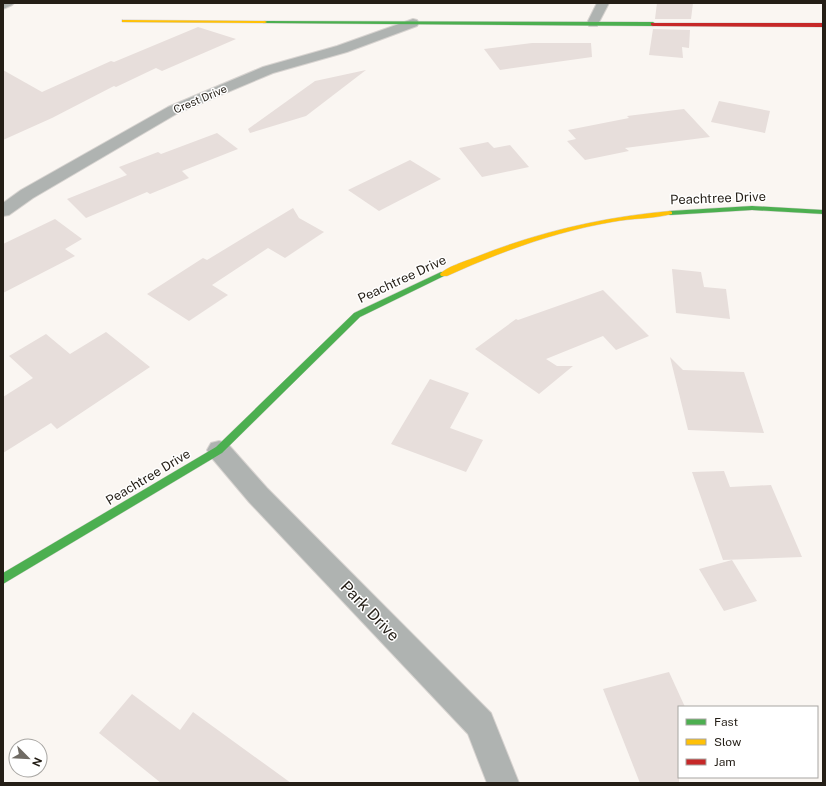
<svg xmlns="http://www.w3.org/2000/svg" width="826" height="786" font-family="'Public Sans',sans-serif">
	<rect width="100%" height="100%" fill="#faf6f2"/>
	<!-- building -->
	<g fill="#e7dedb">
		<polygon points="657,3 693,3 691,19 655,19"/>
		<polygon points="198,27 236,39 162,71 156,68 116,87 114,86 52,118 3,140 3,70 42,92 111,61 114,62"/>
		<polygon points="653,29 690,30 689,48 682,47 683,58 649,55"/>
		<polygon points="532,43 591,43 592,57 500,70 484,49"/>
		<polygon points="366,70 306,116 250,133 248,129 315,81"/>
		<polygon points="719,101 770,111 765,133 711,122"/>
		<polygon points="684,109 710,137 625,148 629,151 585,160 567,141 576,139 568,130 629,118 627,116"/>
		<polygon points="217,133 238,149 182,171 189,178 150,194 147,192 86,218 67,199 127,175 119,167 158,152 161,154"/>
		<polygon points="488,142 494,148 510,145 529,167 482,177 459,148"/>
		<polygon points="410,160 441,179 379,211 348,190"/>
		<polygon points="293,208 299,218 324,232 285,258 268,248 212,285 228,295 189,321 147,294 203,258 207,260"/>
		<polygon points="55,219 82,239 65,249 75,256 3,293 3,244"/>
		<polygon points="672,269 701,272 704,287 726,289 730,319 676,313"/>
		<polygon points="603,290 649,336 616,350 603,336 546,359 557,366 573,366 539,394 475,349 516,319 518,320"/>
		<polygon points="106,332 150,367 57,429 51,423 3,453 3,397 33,378 9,356 46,334 70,354"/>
		<polygon points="670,357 683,370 744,372 764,433 688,430"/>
		<polygon points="430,379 469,393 450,428 483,440 466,472 391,444"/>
		<polygon points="724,471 730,487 771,485 802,557 723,560 692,472"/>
		<polygon points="732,560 757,601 724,611 699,569"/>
		<polygon points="669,672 685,707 679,707 679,783 640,783 603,689"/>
		<polygon points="132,694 180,730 193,712 291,783 161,783 99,733"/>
	</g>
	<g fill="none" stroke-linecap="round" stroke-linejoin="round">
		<!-- street casing -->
		<g stroke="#d7d3d0" stroke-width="2">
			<g id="street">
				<polygon points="3,3 14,3 12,5 3,9"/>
				<polygon points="597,3 609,3 597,26 589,26 587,23"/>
				<polygon points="413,19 417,20 419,23 417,26 347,52 273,73 178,113 33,198 9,215 3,216 3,203 21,190 168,107 263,67 337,46"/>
				<polygon points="219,441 227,443 267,488 491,713 519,783 487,783 468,734 249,502 211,457 207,450 211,443"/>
			</g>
		</g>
		<!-- fast casing -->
		<g stroke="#d7d3d0" stroke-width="1">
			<g id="fast">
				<polygon points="265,21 653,22 656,24 653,26 263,23 263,22"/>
				<polygon points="752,206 823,210 823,214 752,210 670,215 666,213 670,211"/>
				<polygon points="441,272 447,272 448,274 360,317 222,453 3,584 3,573 216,447 354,313"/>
			</g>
		</g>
		<!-- slow casing -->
		<g stroke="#d7d3d0" stroke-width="1">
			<g id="slow">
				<polygon points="124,20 265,21 267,22 265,23 122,22 122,20"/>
				<path d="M 670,211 L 672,212 L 672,214 C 653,219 632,218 612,222 C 554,232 500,252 447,276 L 441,276 L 440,274 C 446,267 466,261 476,257 C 538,232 603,217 670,211 Z"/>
			</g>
		</g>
		<!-- jam casing -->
		<g stroke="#d7d3d0" stroke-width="1">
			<polygon id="jam" points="651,23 823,23 823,27 653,26 651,25"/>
		</g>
		<!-- street -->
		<use href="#street" fill="#afb3b1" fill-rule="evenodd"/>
		<!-- fast -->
		<use href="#fast" fill="#4caf50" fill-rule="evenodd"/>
		<!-- slow -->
		<use href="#slow" fill="#ffc107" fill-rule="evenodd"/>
		<!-- jam -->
		<use href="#jam" fill="#c62828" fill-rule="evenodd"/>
	</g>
	<g text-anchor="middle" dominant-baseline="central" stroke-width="3" stroke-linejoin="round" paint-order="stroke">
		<!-- far-street labels -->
		<g font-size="11" fill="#241e16" stroke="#fff">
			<text transform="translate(200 99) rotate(-23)">Crest Drive</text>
		</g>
		<!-- street labels -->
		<g font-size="13" fill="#241e16" stroke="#fff">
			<text transform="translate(718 198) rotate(-2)">Peachtree Drive</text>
			<text transform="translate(402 279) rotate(-25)">Peachtree Drive</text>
			<text transform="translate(148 477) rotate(-31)">Peachtree Drive</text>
		</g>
		<!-- near-street labels -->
		<g font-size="16" fill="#241e16" stroke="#fff">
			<text transform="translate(370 611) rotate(46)">Park Drive</text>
		</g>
	</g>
	<!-- border -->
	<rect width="826" height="786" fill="none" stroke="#241e16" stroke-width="8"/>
	<!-- legend -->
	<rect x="678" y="706" width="140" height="72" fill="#ffffff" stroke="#a7a5a2"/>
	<rect x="686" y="719" width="20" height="6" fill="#4caf50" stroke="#a7a5a2"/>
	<text x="714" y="726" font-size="12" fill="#241e16">Fast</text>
	<rect x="686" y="739" width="20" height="6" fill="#ffc107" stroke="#a7a5a2"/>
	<text x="714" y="746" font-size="12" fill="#241e16">Slow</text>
	<rect x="686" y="759" width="20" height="6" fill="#c62828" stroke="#a7a5a2"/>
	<text x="714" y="766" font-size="12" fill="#241e16">Jam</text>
	<!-- north arrow -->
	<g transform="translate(28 758) rotate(114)"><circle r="19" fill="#ffffff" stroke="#a7a5a2"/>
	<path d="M0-3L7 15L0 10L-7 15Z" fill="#6f6a63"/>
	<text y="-6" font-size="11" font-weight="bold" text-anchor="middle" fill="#241e16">N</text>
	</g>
</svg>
